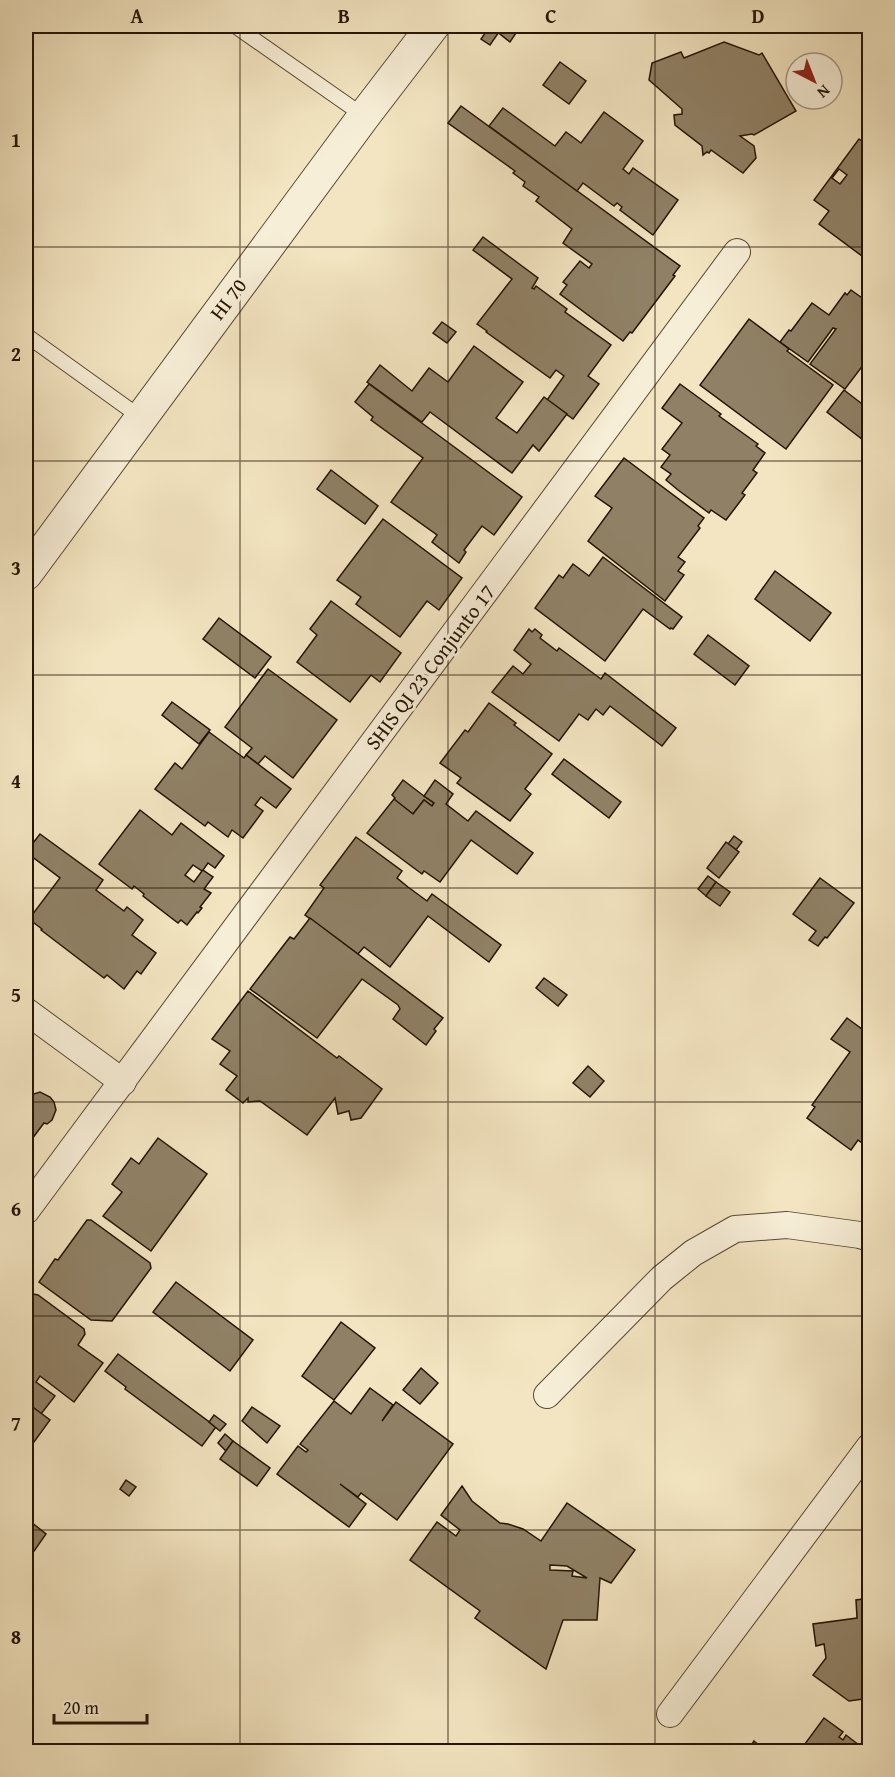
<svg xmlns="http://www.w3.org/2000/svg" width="895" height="1777" font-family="'Gentium Book Plus',serif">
	<rect width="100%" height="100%" fill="#f3e5c1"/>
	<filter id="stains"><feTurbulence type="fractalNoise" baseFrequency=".00333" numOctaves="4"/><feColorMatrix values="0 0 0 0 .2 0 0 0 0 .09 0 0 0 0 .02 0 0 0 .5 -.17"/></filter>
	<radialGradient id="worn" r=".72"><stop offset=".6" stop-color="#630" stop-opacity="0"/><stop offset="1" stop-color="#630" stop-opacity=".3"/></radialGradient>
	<!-- building -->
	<g fill="#908166" stroke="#241404" stroke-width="1.5" fill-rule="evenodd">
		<polygon points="490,26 499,32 490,45 481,39"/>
		<polygon points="506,26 516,33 510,42 500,34"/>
		<polygon points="724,42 759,55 762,53 796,111 754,135 752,134 740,136 754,146 756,158 743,173 711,150 709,153 707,152 703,155 702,146 675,125 674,115 682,114 682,109 649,80 652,63 681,52 684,58"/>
		<polygon points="560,62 586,81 569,104 543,85"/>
		<polygon points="461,106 680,266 673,275 675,276 632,333 630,332 623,341 560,294 567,285 563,282 580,261 589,268 592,264 563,243 572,229 536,201 539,197 523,186 525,182 513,173 515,171 448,123"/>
		<polygon points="503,108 555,146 566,132 581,143 604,112 643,141 623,169 629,174 633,168 678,200 653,235 620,210 622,207 617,203 614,206 583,183 577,191 489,126"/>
		<path d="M 859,139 L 870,147 L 870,262 L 819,224 L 829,211 L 814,200 ZM 839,169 L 847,175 L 840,184 L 832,178 Z"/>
		<polygon points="483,237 538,278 532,288 534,289 536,286 567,309 565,312 611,345 588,376 599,384 573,419 547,400 564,376 556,370 550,378 486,332 487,331 477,324 512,279 473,250"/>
		<polygon points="851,290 865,300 867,296 870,297 870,356 845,389 810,364 836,329 833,328 808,362 780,342 789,330 791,331 812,303 829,315 845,293 847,295"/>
		<polygon points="749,319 789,349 787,351 833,385 786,449 700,385"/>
		<polygon points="442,322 456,332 447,343 433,333"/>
		<polygon points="474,346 523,382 496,418 517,433 544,397 567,414 539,451 533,445 512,473 430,412 422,422 367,382 380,365 412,391 429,368 448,382"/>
		<polygon points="369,384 522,497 494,535 482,526 464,550 466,552 459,563 432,542 437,535 391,502 423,458 371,420 373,417 355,402"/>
		<polygon points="680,384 721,414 719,416 758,444 756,446 765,453 753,470 757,473 742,493 745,495 726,520 711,510 709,513 678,490 666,480 671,474 661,467 670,455 662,449 682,423 662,408"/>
		<polygon points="844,390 870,410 870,439 867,443 827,412"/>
		<polygon points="624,458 704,518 698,526 700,528 678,557 685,562 678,571 684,575 665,601 588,541 612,508 595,496"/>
		<polygon points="331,470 378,506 365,524 317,489"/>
		<polygon points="383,519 462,578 439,610 427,601 400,637 356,604 361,597 337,580"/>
		<polygon points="603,557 682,617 673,629 671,628 670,629 643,609 605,661 535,608 559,575 563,578 573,564 589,576"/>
		<polygon points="775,571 831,613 810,641 755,599"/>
		<polygon points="331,601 401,653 380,682 371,675 350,702 297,662 317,635 310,629"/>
		<polygon points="219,618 271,657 255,678 203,639"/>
		<polygon points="529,629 532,632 535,629 542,635 540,638 557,651 559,648 601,679 605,673 676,728 662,746 610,706 603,715 596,709 588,720 579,714 559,741 492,692 513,666 523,674 531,664 514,650"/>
		<polygon points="708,635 749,666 735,685 694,654"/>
		<polygon points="268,669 337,720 293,778 265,756 258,764 246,755 252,748 225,727"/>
		<polygon points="172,702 210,730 199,744 162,715"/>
		<polygon points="489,703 516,723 514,725 552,754 525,789 531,794 510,821 457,783 461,778 440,763 465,730 468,732"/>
		<polygon points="209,732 244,758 246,755 291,789 276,808 261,797 255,805 263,811 243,838 232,830 228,837 208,822 205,826 155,789 175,763 182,769"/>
		<polygon points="564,759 621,802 609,818 552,774"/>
		<polygon points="403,780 424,796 434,803 432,806 424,800 413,814 394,800 395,798 392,795"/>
		<polygon points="435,780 453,794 446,804 468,821 476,811 533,853 517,874 471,840 440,882 424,871 422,874 367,833 394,799 413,814 424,800 432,806 434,803 424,796"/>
		<path d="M 140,810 L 172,835 L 181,823 L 224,856 L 215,868 L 208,863 L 203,870 L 213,877 L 204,889 L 211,893 L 200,907 L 202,908 L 198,913 L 197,912 L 187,925 L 181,920 L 178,923 L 143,896 L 144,894 L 134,886 L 132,889 L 99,864 ZM 193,865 L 202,871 L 194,882 L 185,875 Z"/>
		<polygon points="40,834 103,880 96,890 124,911 127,907 143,920 132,935 156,953 141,974 137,971 124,989 107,975 104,978 41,930 42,929 29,919 60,878 26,852"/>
		<polygon points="734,836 742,842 736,850 728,844"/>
		<polygon points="356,837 402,871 397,878 408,887 427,901 432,894 501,945 489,962 428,916 390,967 364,947 358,954 305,915 324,888 320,885"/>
		<polygon points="726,842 739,852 719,878 707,868"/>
		<polygon points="708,876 716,882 706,896 698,889"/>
		<polygon points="820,878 854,903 827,938 825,937 818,946 809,940 816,931 793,914"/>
		<polygon points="716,882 730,892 720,906 706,896"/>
		<polygon points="310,918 443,1018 434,1029 436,1031 426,1045 393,1019 400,1009 398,1005 362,979 317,1038 250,989 290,937 294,939"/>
		<polygon points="544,978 567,995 558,1006 536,988"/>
		<polygon points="248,991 337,1058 339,1056 382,1089 361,1118 351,1120 349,1111 338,1114 335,1098 307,1135 260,1101 248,1102 248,1098 243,1103 226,1090 237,1076 220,1064 230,1051 212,1039"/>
		<polygon points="847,1018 870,1035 870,1149 858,1140 851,1150 807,1118 815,1107 812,1105 850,1052 831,1039"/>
		<polygon points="588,1066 604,1081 590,1097 573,1083"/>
		<polygon points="26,1088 34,1094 40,1092 50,1097 54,1102 56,1110 52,1120 47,1124 44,1123 26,1147"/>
		<polygon points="158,1138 207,1174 151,1251 103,1216 122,1192 112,1184 131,1158 139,1164"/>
		<polygon points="87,1220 91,1220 150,1263 151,1268 112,1321 91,1320 39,1282 55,1259 58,1260"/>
		<polygon points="176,1282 253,1340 230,1371 153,1312"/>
		<polygon points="33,1294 38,1295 84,1329 85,1334 78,1345 103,1363 74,1402 40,1376 36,1382 55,1396 41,1414 26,1402 26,1305"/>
		<polygon points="341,1322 375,1348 334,1400 302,1376"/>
		<polygon points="118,1354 216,1427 202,1446 125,1389 126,1387 105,1371"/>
		<polygon points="421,1368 438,1383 420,1404 403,1390"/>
		<polygon points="370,1388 393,1405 382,1421 396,1402 453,1444 397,1520 361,1493 358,1497 340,1484 366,1504 349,1527 277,1474 298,1446 306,1452 308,1450 300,1444 334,1401 351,1414"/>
		<polygon points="26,1402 50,1420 26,1453"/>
		<polygon points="252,1407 280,1426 267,1443 242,1421"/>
		<polygon points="214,1415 226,1424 220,1431 209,1422"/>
		<polygon points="225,1434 233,1441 226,1451 218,1443"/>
		<polygon points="233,1441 270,1468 257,1486 220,1459"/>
		<polygon points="126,1480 136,1487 129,1496 120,1489"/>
		<path d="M 462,1486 L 472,1501 L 500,1523 L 508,1524 L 523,1529 L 541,1541 L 567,1503 L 635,1550 L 611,1583 L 600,1578 L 597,1620 L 563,1620 L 546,1669 L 475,1618 L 480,1611 L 410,1560 L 437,1522 L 456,1536 L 460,1530 L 441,1515 ZM 550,1565 L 567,1566 L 587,1578 L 572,1576 L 573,1571 L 550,1570 Z"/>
		<polygon points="26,1518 46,1534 32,1554 26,1550"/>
		<polygon points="870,1598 870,1698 849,1701 813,1675 826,1658 824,1644 816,1646 813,1624 857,1618 856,1600"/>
		<polygon points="824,1718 843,1732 839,1737 843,1740 846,1735 868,1752 799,1752"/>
		<polygon points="754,1741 767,1752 747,1752"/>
	</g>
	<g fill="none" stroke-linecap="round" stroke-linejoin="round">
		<!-- service casing -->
		<g stroke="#584833" stroke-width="16">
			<g id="service">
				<polyline points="235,26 364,116"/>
				<polyline points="26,335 140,417"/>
			</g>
		</g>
		<!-- minor casing -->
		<g stroke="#584833" stroke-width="28">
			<g id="minor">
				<polyline points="26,1011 123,1082"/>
				<polyline points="26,1211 737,252"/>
				<polyline points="547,1395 662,1278 693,1253 735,1229 787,1225 860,1235 870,1238"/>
				<polyline points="670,1714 870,1446"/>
			</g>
		</g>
		<!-- tertiary casing -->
		<g stroke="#584833" stroke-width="34">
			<polyline id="tertiary" points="26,574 364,116 433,26"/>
		</g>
		<!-- service -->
		<use href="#service" stroke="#f7eed7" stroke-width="14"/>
		<!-- minor -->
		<use href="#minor" stroke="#f7eed7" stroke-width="26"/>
		<!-- tertiary -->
		<use href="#tertiary" stroke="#f7eed7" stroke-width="32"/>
	</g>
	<!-- grid -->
	<path fill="none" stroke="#241404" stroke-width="1.5" stroke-opacity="0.55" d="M 240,26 L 240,1752M 448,26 L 448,1752M 655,26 L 655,1752M 26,247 L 870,247M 26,461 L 870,461M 26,675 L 870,675M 26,888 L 870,888M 26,1102 L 870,1102M 26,1316 L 870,1316M 26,1530 L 870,1530"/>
	<g text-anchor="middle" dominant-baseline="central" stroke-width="6" stroke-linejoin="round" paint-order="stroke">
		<!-- street labels -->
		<g font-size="21" fill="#241404" stroke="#f7eed7">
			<text transform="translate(228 299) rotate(-53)">HI 70</text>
			<text transform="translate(430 667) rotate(-53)">SHIS QI 23 Conjunto 17</text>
		</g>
	</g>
	<!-- margin -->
	<rect width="895" height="1777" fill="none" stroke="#f3e5c1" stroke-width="66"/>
	<!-- north arrow -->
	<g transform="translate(814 81) rotate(138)"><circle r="28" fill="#f7eed7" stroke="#a39783" stroke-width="1.5"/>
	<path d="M0-4.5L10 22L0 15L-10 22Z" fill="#8f2418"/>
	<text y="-9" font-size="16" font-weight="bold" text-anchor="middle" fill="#241404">N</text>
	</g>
	<!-- scale -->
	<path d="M54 1714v9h93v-9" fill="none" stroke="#241404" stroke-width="3"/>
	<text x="63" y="1714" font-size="18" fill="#241404" stroke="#f7eed7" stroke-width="4.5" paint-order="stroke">20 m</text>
	<rect x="33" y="33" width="829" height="1711" fill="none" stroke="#241404" stroke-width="2"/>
	<g font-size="20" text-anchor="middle" font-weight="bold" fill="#241404">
		<text x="137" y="23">A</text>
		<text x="344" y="23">B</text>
		<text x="551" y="23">C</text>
		<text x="758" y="23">D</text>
		<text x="16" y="147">1</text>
		<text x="16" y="361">2</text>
		<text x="16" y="575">3</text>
		<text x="16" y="788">4</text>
		<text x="16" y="1002">5</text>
		<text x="16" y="1216">6</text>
		<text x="16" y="1430">7</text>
		<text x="16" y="1644">8</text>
	</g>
	<rect width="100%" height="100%" filter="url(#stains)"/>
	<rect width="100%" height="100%" fill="url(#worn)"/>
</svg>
